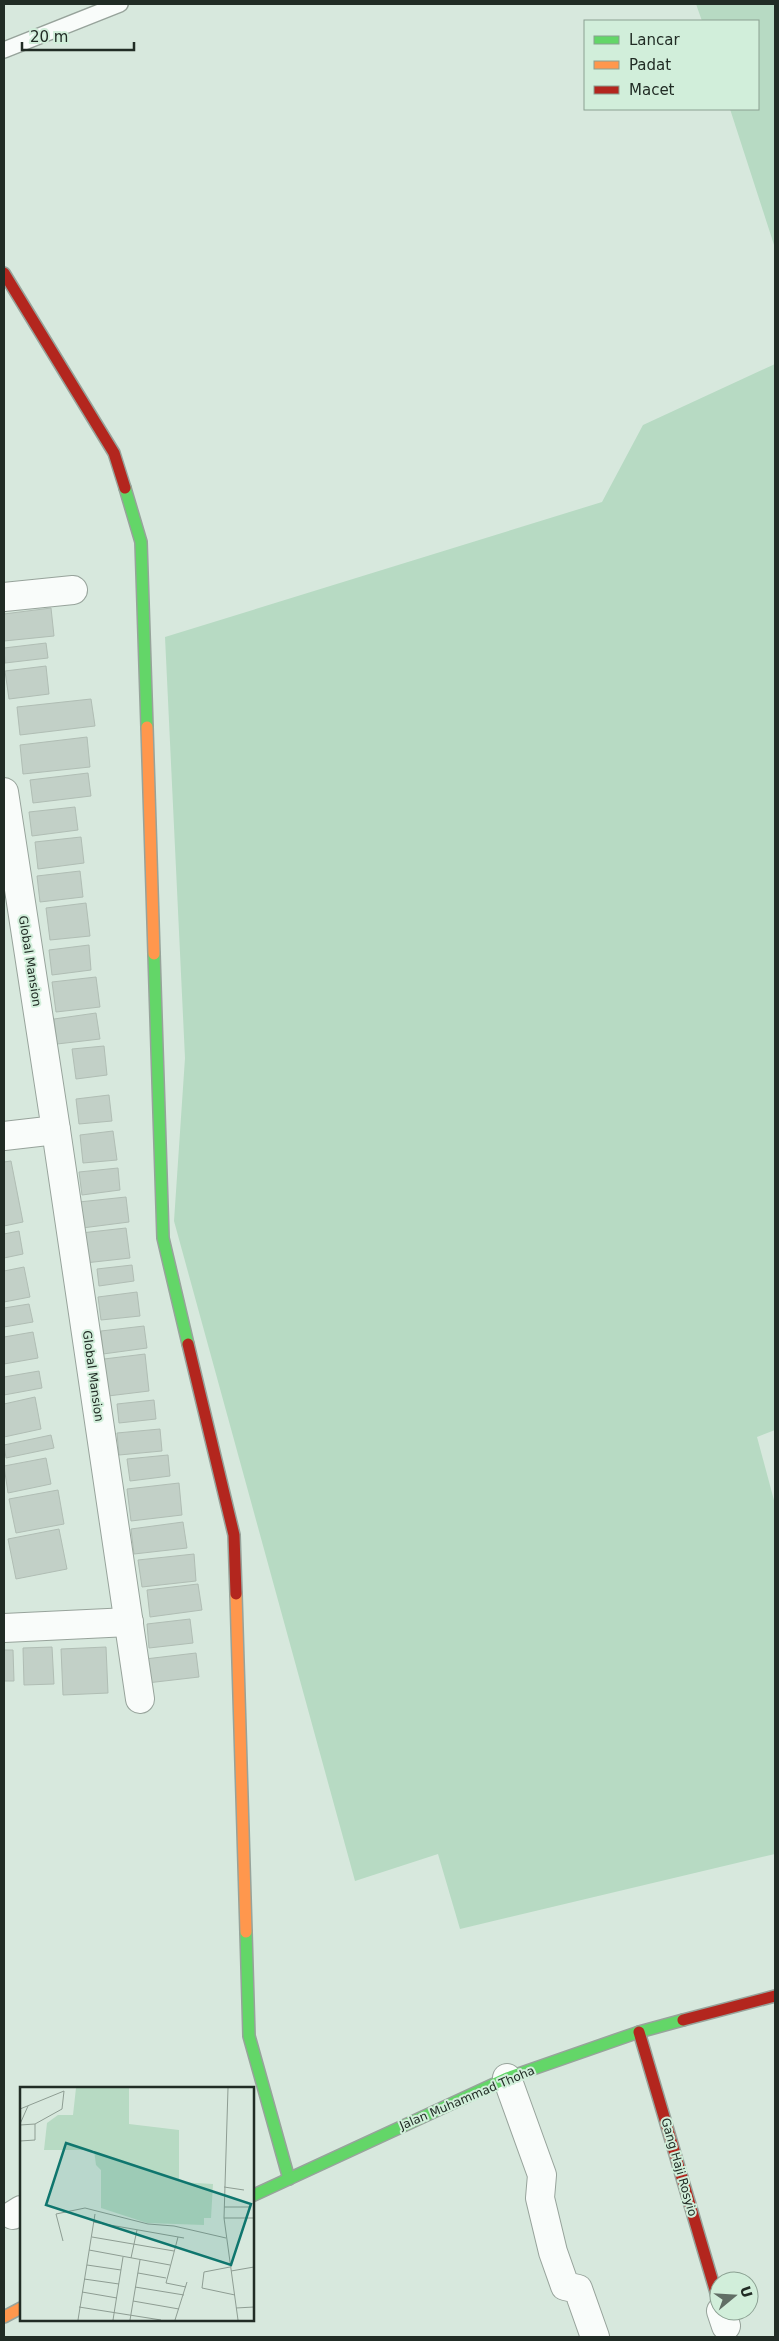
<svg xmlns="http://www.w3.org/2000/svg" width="779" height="2341" font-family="'DejaVu Sans',sans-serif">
	<rect width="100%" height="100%" fill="#d7e8dd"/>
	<!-- green -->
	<g fill="#b7dac3">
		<polygon points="696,4 775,4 775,248 730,109 758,109 758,21 702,21"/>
		<polygon points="775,364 775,1430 757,1437 775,1504 775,1854 460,1929 438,1854 355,1881 174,1221 185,1058 165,637 602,502 643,425"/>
	</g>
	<!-- building -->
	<g fill="#c2d0c7" stroke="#b0bdb4">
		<polygon points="51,608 54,636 4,641 4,614"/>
		<polygon points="46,643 48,658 5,663 4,648"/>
		<polygon points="46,666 49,694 9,699 5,671"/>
		<polygon points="91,699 95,726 20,735 17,707"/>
		<polygon points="87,737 90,767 23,774 20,745"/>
		<polygon points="88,773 91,796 33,803 30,780"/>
		<polygon points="75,807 78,830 32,836 29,812"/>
		<polygon points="81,837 84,863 38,869 35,842"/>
		<polygon points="80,871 83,897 40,902 37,876"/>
		<polygon points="86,903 90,936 50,940 46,908"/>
		<polygon points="89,945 91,970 52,975 49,950"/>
		<polygon points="96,977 100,1007 56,1012 52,982"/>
		<polygon points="96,1013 100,1039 57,1044 54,1019"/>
		<polygon points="104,1046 107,1075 76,1079 72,1049"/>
		<polygon points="109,1095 112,1121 79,1124 76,1099"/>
		<polygon points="113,1131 117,1160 83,1163 80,1135"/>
		<polygon points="11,1161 23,1222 4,1226 4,1162"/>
		<polygon points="118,1168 120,1190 82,1195 79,1172"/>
		<polygon points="126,1197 129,1222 82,1228 79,1202"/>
		<polygon points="126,1228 130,1258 85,1263 81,1233"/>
		<polygon points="19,1231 23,1254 4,1258 4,1234"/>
		<polygon points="132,1265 134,1281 99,1286 97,1269"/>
		<polygon points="24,1267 30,1297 4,1302 4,1271"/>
		<polygon points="137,1292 140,1316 101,1320 98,1297"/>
		<polygon points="29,1304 33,1322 4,1327 4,1308"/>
		<polygon points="144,1326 147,1348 103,1354 101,1331"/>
		<polygon points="33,1332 38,1358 4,1364 4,1337"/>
		<polygon points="145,1354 149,1391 108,1396 104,1359"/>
		<polygon points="39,1371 42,1388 4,1395 4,1377"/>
		<polygon points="35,1397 41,1429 4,1437 4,1404"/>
		<polygon points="154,1400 156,1419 119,1423 117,1404"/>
		<polygon points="160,1429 162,1451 119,1455 117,1433"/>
		<polygon points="51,1435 54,1448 6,1458 4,1445"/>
		<polygon points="168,1455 170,1476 130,1481 127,1459"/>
		<polygon points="46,1458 51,1484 8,1493 4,1466"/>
		<polygon points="179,1483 182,1515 131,1521 127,1489"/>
		<polygon points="58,1490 64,1524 16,1533 9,1499"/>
		<polygon points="183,1522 187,1548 134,1554 131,1529"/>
		<polygon points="59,1529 67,1569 16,1579 8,1539"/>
		<polygon points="194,1554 196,1581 142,1587 138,1560"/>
		<polygon points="198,1584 202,1610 150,1617 147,1590"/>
		<polygon points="190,1619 193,1643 149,1648 147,1624"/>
		<polygon points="52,1647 54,1684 24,1685 23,1648"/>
		<polygon points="106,1647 108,1693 63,1695 61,1649"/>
		<polygon points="4,1650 13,1650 14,1681 4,1681"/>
		<polygon points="196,1653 199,1677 147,1683 145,1659"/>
	</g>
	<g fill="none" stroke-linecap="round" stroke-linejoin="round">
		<!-- lane casing -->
		<g stroke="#97a39b" stroke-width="18">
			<polyline id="lane" points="4,50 120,4"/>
		</g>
		<!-- street casing -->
		<g stroke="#97a39b" stroke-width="30">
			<g id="street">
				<polyline points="4,597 73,590"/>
				<polyline points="4,792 56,1130 140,1699"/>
				<polyline points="4,1136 56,1130"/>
				<polyline points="4,1628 129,1622"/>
				<polyline points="507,2078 542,2175 540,2198 553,2252 565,2286 578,2289 595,2337"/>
				<polyline points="13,2215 21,2210"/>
				<polyline points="721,2311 726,2326"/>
			</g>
		</g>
		<!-- fast casing -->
		<g stroke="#97a39b" stroke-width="14">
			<g id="fast">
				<polyline points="125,488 141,542 147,727"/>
				<polyline points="154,954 163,1238 188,1344"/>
				<polyline points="246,1932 249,2036 289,2179"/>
				<polyline points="252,2196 507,2078 639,2032 683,2020"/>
			</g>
		</g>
		<!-- slow casing -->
		<g stroke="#97a39b" stroke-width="14">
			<g id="slow">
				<polyline points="147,727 154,954"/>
				<polyline points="236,1594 246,1932"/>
				<polyline points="4,2317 21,2308"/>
			</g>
		</g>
		<!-- jam casing -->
		<g stroke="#97a39b" stroke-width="14">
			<g id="jam">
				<polyline points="4,273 114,453 125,488"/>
				<polyline points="188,1344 234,1535 236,1594"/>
				<polyline points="683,2020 775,1996"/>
				<polyline points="639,2032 719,2303"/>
			</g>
		</g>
		<!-- lane -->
		<use href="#lane" stroke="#f9fcfa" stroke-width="15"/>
		<!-- street -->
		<use href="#street" stroke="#f9fcfa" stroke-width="28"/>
		<!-- fast -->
		<use href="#fast" stroke="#63d668" stroke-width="11"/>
		<!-- slow -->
		<use href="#slow" stroke="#ff974d" stroke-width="11"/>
		<!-- jam -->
		<use href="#jam" stroke="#b3261e" stroke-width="11"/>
	</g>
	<g text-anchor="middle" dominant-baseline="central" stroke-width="4" stroke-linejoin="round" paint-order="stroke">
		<!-- street labels -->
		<g font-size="12" fill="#212c25" stroke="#d1eeda">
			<text transform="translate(30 961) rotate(81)">Global Mansion</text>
			<text transform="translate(93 1376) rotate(82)">Global Mansion</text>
			<text transform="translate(467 2098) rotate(-23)">Jalan Muhammad Thoha</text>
			<text transform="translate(679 2167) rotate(74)">Gang Haji Rosyio</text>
		</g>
	</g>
	<!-- overview -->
	<g transform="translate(20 2087)">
		<rect width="234" height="234" fill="#d7e8dd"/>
		<path d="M 56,1 L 109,1 L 109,37 L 159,43 L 159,95 L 193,97 L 191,131 L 184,131 L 184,138 L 127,136 L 81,121 L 81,83 L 76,78 L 74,63 L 24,63 L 27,36 L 38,28 L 53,28 Z" fill="#b7dac3"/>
		<path fill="none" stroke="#8e9d93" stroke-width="1" d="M 208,1 L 204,131 L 218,233M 0,22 L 44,4 L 42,22 L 15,37M 0,37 L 8,19M 0,38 L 15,37 L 15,53 L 0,54M 204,100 L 224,103M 204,120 L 229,120M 204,131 L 234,131M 73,135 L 164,151M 72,150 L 154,164M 158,150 L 146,196 L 166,200M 43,154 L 36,127 L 65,121 L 128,137 L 154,139 L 206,151M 69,163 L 150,178M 111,171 L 117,143M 67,178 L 101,183M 210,180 L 184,185 L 182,201 L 215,208M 211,184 L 234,180M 118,186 L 146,191M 64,192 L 99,197M 115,200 L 164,208M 62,205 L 97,211M 113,214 L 159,222M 59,220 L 141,233M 216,221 L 234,220M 58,233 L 75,127M 93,233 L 103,170M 110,233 L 120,173M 155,233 L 167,195"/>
		<path fill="#0f766e" fill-opacity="0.15" stroke="#0f766e" stroke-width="2.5" d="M 46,56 L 231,117 L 211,178 L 26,118 Z"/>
		<rect width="234" height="234" fill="none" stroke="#212c25" stroke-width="2.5"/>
	</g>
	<!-- border -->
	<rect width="779" height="2341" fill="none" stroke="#212c25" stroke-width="10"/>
	<!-- legend -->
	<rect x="584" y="20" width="175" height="90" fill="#d1eeda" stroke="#8ba092"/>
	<rect x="594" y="36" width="25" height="8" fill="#63d668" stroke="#8ba092"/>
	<text x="629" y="45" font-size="15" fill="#212c25">Lancar</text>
	<rect x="594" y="61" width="25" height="8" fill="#ff974d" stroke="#8ba092"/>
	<text x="629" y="70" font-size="15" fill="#212c25">Padat</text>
	<rect x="594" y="86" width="25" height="8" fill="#b3261e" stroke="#8ba092"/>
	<text x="629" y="95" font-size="15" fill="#212c25">Macet</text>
	<!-- north arrow -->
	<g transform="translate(734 2296) rotate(72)"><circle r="24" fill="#d1eeda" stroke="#8ba092"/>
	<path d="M0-4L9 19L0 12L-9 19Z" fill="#616e65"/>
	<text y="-8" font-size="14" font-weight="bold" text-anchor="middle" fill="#212c25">U</text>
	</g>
	<!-- scale -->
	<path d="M22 42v8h112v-8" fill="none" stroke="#212c25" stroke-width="2.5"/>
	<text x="30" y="42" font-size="15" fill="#212c25" stroke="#d1eeda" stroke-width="4" paint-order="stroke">20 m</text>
</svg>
